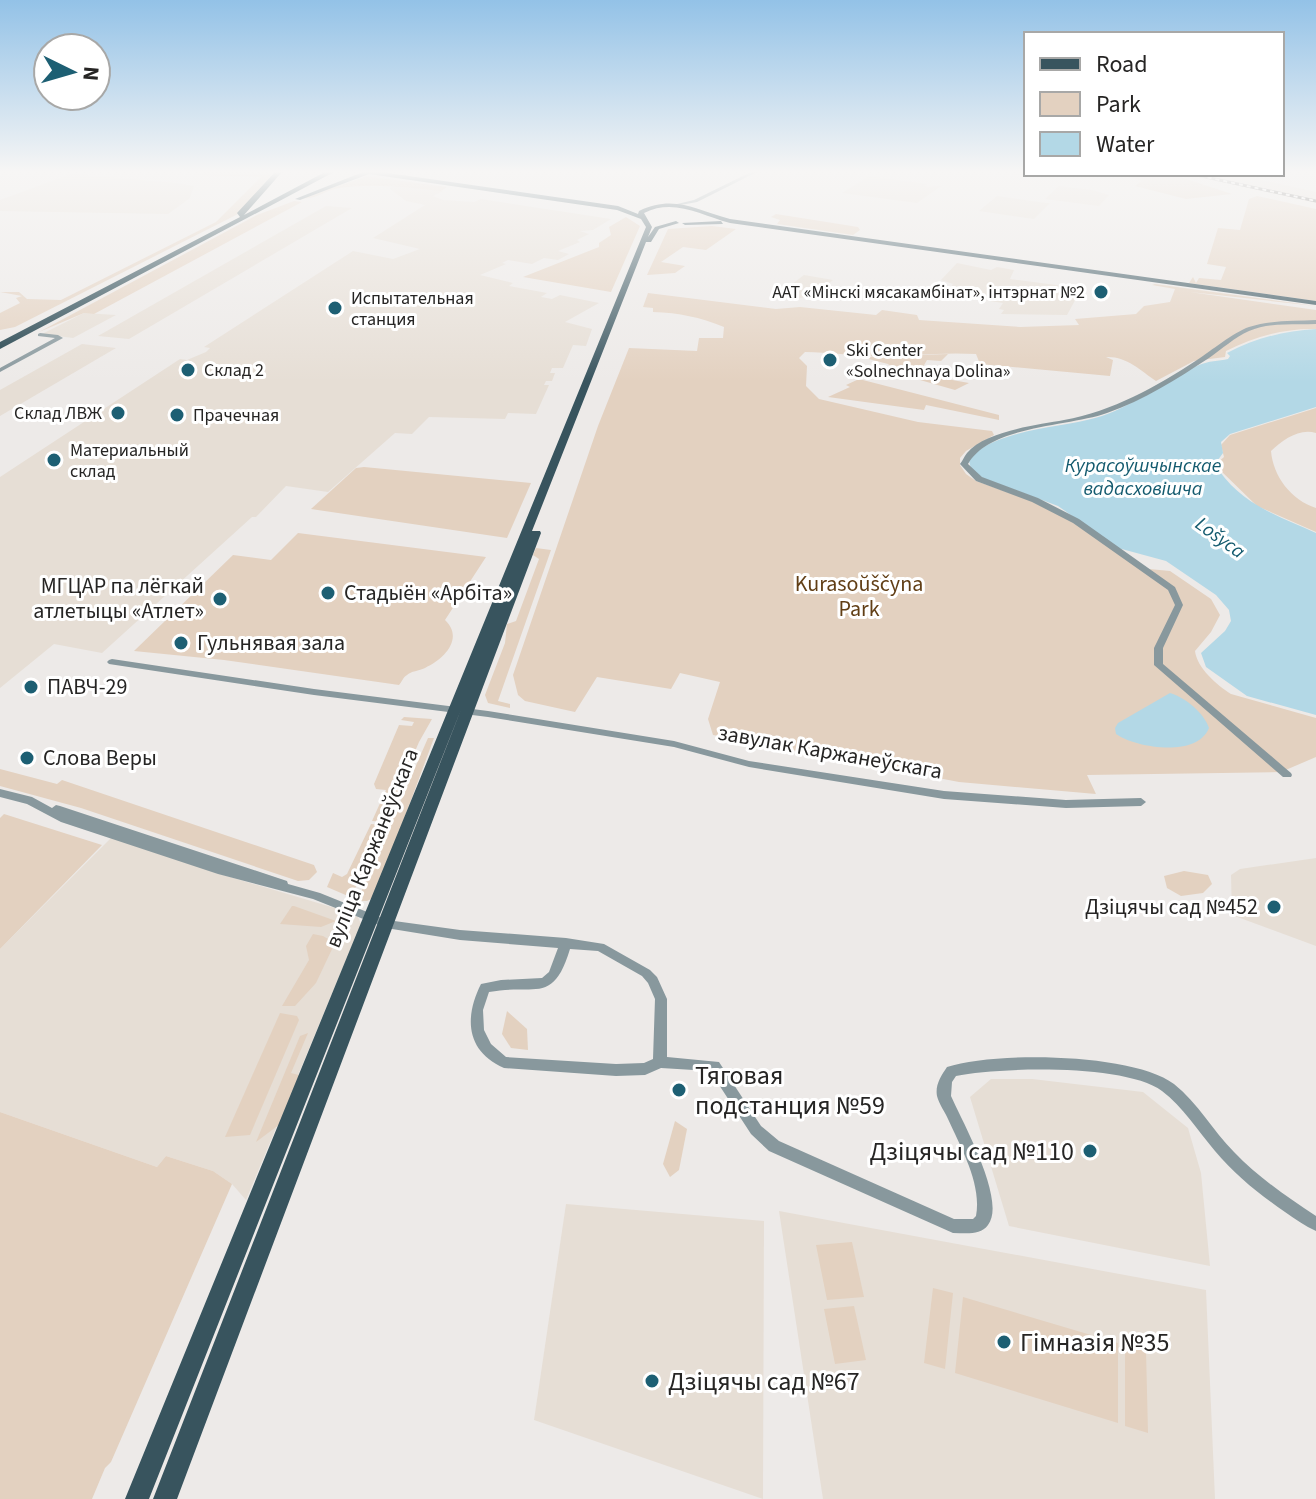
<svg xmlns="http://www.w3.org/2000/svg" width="1316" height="1499" font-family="'Source Sans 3',sans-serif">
	<rect width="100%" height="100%" fill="#edeae8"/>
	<!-- built -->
	<g fill="#e6ded5">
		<polygon points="71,174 176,183 194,186 190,198 168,214 0,211 0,200"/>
		<polygon points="1171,174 1235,174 1316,192 1316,203 1204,178 1195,180"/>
		<polygon points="869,176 927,184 925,186 928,187 941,186 917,203 842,193"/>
		<polygon points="395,186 443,191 433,196 443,200 474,202 481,199 611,219 593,230 580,231 589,234 577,240 580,242 558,251 569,254 558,260 544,258 532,264 508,260 502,263 506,264 480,275 513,283 509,286 547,293 541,297 552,299 560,295 599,303 565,322 592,329 586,346 573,345 563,368 552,368 550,373 555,373 552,381 546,381 544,385 549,385 536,414 508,413 505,419 429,417 412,434 395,433 328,492 286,486 256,517 252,517 102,653 54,644 0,688 0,477 180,359 187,360 206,352 210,348 204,347 353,251 393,259 420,249 373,238 425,205 406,201 389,188"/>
		<polygon points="1059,186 1092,190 1109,195 1099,206 1045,199"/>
		<polygon points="997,196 1046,203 1050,203 1034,219 979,211"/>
		<polygon points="326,206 352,208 129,339 98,336"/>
		<polygon points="957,263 991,270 997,267 1014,270 1010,279 1064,286 1056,292 1078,295 1067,315 1001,314 1004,310 999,309 1003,303 945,294 953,284 941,280"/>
		<polygon points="804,275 833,280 814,296 793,299 782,297 787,293 783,291"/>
		<polygon points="84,313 116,315 73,338 42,334"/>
		<polygon points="82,344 116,348 0,416 0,390"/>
		<polygon points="112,837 220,874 345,911 358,917 361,924 246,1200 232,1184 213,1171 166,1156 157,1167 0,1112 0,949"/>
		<polygon points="1316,858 1316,946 1232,915 1231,875 1240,869"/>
		<polygon points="991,1079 1032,1079 1143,1092 1188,1128 1201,1173 1210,1266 1009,1226 970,1097"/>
		<polygon points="566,1204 764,1221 763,1499 534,1420"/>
		<polygon points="779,1211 1206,1290 1215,1499 823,1499"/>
	</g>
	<!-- green -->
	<g fill="#e3d1c0">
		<polygon points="207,172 273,173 240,213 15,327 0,330 0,313 20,303 16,298 22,296 0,292 19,292 27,299 61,300 216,222 261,177 197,175"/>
		<polygon points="1154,174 1171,174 1232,194 1186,199 1135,186 1142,181 1130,177"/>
		<path d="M 365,177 L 372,177 L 447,187 L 441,191 C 407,187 372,183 339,188 C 326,190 315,200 302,198 Z"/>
		<polygon points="1257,196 1316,209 1316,301 1189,283 1193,277 1196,283 1199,278 1221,280 1226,267 1207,264 1218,228 1240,230 1249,199"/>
		<polygon points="294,201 302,202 94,314 84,313 39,332 257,215"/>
		<polygon points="776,214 858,227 860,230 853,235 777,224 780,220 771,217"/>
		<polygon points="626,217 640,226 611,292 523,277 599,247 599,243 611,235 609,227"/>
		<polygon points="712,226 736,229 706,250 683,247 661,262 685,266 675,273 647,275 668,229"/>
		<path d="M 1155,284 L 1316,306 L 1190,292 L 1316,310 L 1316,329 C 1284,328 1254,337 1226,351 L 1225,357 L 1194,361 L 1156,381 C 1140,370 1126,356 1106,357 L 1113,360 L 1110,376 L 980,364 L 976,354 C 942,352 909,356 875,356 C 852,356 829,352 805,352 L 799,358 L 807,366 L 806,386 L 819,399 L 918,422 L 992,431 L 994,435 L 966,451 L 960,458 L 960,465 L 966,474 L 976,481 L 1032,501 L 1071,521 L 1139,568 L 1170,571 L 1211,599 L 1220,615 L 1211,632 L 1195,651 C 1197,668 1217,685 1231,694 L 1316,718 L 1316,757 L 1281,772 L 1087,775 L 1096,794 L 959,782 L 713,735 L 708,719 L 720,682 L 680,673 L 671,689 L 597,677 L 575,712 L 525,701 L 518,695 L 513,675 L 598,426 L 629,348 L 697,351 L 699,338 L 723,338 L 724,327 C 699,317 680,313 653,312 L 653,308 L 643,307 L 648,293 L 776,309 L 800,307 L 876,315 L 882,310 L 917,315 L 919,320 L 1020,327 L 1079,325 L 1075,319 L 1136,314 L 1144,306 L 1170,302 L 1175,289 L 1152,285 Z"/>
		<polygon points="948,354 941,361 927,360 919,374 969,383 955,390 899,374 888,364 861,357"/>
		<polygon points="859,379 999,415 999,420 926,405 924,410 828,397 850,387 846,385"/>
		<path d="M 1316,408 L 1316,433 C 1299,428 1283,440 1271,451 C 1273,476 1291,500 1316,508 L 1316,532 L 1257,506 L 1218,468 L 1217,463 L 1224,457 L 1221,445 L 1230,435 Z"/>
		<polygon points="364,467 531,483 507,538 311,509 356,468"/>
		<path d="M 298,533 L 486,557 L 445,620 C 464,638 445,659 425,668 C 419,671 411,671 407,675 C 403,677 402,682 399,685 L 224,660 L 134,651 L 233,555 L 271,560 Z"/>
		<polygon points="536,548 551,550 498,701 510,704 510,708 488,703 485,695 505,643 507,624 516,621 539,559 533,555"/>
		<polygon points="404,717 432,719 419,742 385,822 372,821 386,790 376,789 374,784 399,725 412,726 414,722 401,720"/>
		<polygon points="428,738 434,738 375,897 367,901 357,901"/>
		<polygon points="0,769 57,784 62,780 314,865 317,872 309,880 298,881 81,808 0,786"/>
		<polygon points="4,814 102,845 0,949 0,818"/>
		<polygon points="371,824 383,825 353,893 348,896 327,887 333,873 342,877 347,874"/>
		<polygon points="1184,871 1208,875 1212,884 1203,893 1181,896 1167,888 1164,876"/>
		<polygon points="292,906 294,906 336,921 321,927 280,924"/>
		<polygon points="313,934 323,936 333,942 333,947 316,983 295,1006 282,1006 309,960 306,946"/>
		<polygon points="507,1011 527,1029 528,1050 511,1048 502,1034"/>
		<polygon points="280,1013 297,1016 299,1020 250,1135 225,1137"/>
		<polygon points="308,1033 291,1073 299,1075 280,1124 256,1142 300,1036"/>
		<polygon points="0,1112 157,1167 166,1156 213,1171 232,1184 111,1462 105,1468 92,1499 0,1499"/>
		<polygon points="675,1121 687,1129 679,1170 670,1177 663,1164"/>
		<polygon points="852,1242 864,1297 827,1300 816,1245"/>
		<polygon points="933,1288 953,1293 945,1369 924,1363"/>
		<polygon points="963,1297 1118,1343 1118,1423 955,1373"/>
		<polygon points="854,1306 866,1360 835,1364 824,1309"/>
		<polygon points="1125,1345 1146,1351 1148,1433 1125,1426"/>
	</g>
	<!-- water -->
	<g fill="#b3d8e6">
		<path d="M 1316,329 L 1316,407 L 1230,434 L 1221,442 L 1223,453 L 1215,464 C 1237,502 1277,516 1316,533 L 1316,715 L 1247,696 L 1206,667 L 1201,653 L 1225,631 L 1231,621 L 1229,610 L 1216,595 L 1166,561 L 1118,548 L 1058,506 L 983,478 L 971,469 L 969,461 C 989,430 1060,428 1095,418 C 1133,408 1162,380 1199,365 C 1208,361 1219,361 1228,359 L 1230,356 L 1227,353 C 1255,338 1284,331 1316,329 Z"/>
		<path d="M 1170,693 C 1186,698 1204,713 1209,728 C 1197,758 1136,748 1116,734 L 1115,728 L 1118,723 Z"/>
	</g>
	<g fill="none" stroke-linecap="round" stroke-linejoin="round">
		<!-- minor -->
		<g fill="#88989d" fill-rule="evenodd">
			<polygon points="751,172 757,172 697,202 675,206 673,205 694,200"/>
			<path d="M 1316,320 L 1316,324 C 1295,325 1269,322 1249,331 C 1235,337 1222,349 1209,358 C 1177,379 1144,400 1107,413 C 1068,427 990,425 968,464 L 982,477 L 1038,498 L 1079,519 L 1175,587 L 1183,605 L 1163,648 L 1163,664 L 1291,773 L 1292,775 L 1291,777 L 1283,777 L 1154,665 L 1154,648 L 1175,605 L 1168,590 L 1073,523 L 1032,502 L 976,481 L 960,464 C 963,460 964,457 967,453 C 985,431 1037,425 1064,420 C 1113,411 1156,387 1197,360 C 1211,351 1234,332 1249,327 C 1270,320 1294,321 1316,320 Z"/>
			<polygon points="40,333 58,335 63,338 0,372 0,368 55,338 38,336 38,334"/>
			<polygon points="112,659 314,689 488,711 674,741 749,761 944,791 1066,800 1141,798 1146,802 1141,806 1066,808 944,799 749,767 674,747 488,717 314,695 109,664 107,662 109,660"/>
			<path d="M 0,789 L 32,797 L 52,808 L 56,805 L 60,806 L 287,881 L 288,884 L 320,893 L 387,920 L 460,930 L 566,938 L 604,944 L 650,970 L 657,977 L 667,999 L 667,1057 L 719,1062 L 761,1126 L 779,1141 L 954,1219 L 973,1219 L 976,1216 C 982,1184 961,1148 948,1119 C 945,1112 939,1104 937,1096 C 935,1085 941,1076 947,1067 C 995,1051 1134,1053 1174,1084 C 1198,1103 1213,1131 1234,1152 C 1258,1177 1287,1197 1316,1216 L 1316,1231 C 1305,1226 1295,1219 1285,1212 C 1259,1194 1235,1175 1215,1151 C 1198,1131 1183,1107 1162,1091 C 1126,1064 1000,1067 956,1076 L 952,1082 L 951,1096 C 962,1121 1007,1201 988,1225 C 980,1236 965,1233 953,1233 L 769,1151 L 751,1134 L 710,1071 L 661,1068 L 645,1075 L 616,1076 L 504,1068 C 466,1051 464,1018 481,984 L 501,980 L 542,978 L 549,972 L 558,948 L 460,940 L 386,928 L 313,899 L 218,874 L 61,822 L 27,804 L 0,797 ZM 570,949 L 598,951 L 642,976 L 648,983 L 655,999 L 653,1059 L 644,1063 L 616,1064 L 506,1057 L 491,1044 L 484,1030 L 483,1010 L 489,992 C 534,983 553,1006 570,949 Z"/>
		</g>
		<!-- major -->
		<g fill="#38545e" fill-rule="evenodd">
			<path d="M 363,172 L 381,172 L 618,206 L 638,214 L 639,211 C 674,194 696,210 730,219 L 1316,301 L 1316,305 L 730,223 C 700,215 674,198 644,213 L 652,227 L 648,237 L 655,227 L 676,221 L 679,223 L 659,229 L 651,242 L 646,242 L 532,531 L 540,531 L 541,533 L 177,1499 L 153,1499 L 462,707 L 149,1499 L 125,1499 L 646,227 L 641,219 L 617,210 L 369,174 L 300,200 L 295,199 Z"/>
			<polygon points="721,221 723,224 685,225 682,223"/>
		</g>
		<!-- highway -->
		<polygon fill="#1b3c47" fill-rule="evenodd" points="275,172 282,172 244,215 325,172 334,172 0,349 0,342 240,217 237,213"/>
		<!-- rail casing -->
		<g stroke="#3e3d3c" stroke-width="3">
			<polyline id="rail" points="1192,174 1316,201"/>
		</g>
		<!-- rail -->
		<use href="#rail" stroke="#fff" stroke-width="2" stroke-dasharray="4" stroke-linecap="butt"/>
	</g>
	<!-- sky -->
	<linearGradient id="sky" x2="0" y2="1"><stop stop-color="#93c2e7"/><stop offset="0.45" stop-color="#f7f6f5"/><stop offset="1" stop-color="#f7f6f5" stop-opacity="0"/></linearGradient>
	<rect width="1316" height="382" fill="url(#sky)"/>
	<!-- markers -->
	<g fill="#1d5f73" stroke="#fff" stroke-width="3">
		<circle cx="1101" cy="292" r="8"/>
		<circle cx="335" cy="308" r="8"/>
		<circle cx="830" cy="360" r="8"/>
		<circle cx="188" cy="370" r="8"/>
		<circle cx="118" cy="413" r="8"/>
		<circle cx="177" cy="415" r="8"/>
		<circle cx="54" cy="460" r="8"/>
		<circle cx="328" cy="593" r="8"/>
		<circle cx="220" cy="599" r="8"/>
		<circle cx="181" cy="643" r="8"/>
		<circle cx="31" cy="687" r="8"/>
		<circle cx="27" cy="758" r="8"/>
		<circle cx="1274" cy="907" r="8"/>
		<circle cx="679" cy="1090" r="8"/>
		<circle cx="1090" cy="1151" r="8"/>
		<circle cx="1004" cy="1342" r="8"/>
		<circle cx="652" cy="1381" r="8"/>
	</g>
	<g text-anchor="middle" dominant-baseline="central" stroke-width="6" stroke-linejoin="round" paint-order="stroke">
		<!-- far-poi labels -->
		<g font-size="18" fill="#262524" stroke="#fff" text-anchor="start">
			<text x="1085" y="292" text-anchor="end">ААТ «Мінскі мясакамбінат», інтэрнат №2</text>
			<text x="351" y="298">Испытательная<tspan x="351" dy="21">станция</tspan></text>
			<text x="846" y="350">Ski Center<tspan x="846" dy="21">«Solnechnaya Dolina»</tspan></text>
			<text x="204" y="370">Склад 2</text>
			<text x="102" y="413" text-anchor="end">Склад ЛВЖ</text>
			<text x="193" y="415">Прачечная</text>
			<text x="70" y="450">Материальный<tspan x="70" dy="21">склад</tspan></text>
		</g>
		<!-- far-water labels -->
		<g font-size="20" font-style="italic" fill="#135a6e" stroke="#fff">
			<text x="1143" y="466">Курасоўшчынскае<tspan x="1143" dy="23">вадасховішча</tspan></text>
			<text transform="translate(1220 538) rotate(36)">Lošyca</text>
		</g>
		<!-- park labels -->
		<g font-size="22" fill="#613e15" stroke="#fff">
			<text x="859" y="584">Kurasoŭščyna<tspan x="859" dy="25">Park</tspan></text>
		</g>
		<!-- poi labels -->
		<g font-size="22" fill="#262524" stroke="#fff" text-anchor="start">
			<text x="204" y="586" text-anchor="end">МГЦАР па лёгкай<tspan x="204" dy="25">атлетыцы «Атлет»</tspan></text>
			<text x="344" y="593">Стадыён «Арбіта»</text>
			<text x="197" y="643">Гульнявая зала</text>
			<text x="47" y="687">ПАВЧ-29</text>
			<text x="43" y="758">Слова Веры</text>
			<text x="1258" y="907" text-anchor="end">Дзіцячы сад №452</text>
		</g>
		<!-- street labels -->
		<g font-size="22" fill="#262524" stroke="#fff">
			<text transform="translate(830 752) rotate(10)">завулак Каржанеўскага</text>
			<text transform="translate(372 848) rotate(-68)">вуліца Каржанеўскага</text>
		</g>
		<!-- near-poi labels -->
		<g font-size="26" fill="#262524" stroke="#fff" text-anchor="start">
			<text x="695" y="1075">Тяговая<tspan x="695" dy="30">подстанция №59</tspan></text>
			<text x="1074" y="1151" text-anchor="end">Дзіцячы сад №110</text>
			<text x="1020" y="1342">Гімназія №35</text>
			<text x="668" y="1381">Дзіцячы сад №67</text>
		</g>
	</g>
	<!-- legend -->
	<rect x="1024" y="32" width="260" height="144" fill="#ffffff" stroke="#a8a8a7" stroke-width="2"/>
	<rect x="1040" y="58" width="40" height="12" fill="#38545e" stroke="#a8a8a7" stroke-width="2"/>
	<text x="1096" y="72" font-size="24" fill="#262524">Road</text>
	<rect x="1040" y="92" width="40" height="24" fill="#e3d1c0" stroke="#a8a8a7" stroke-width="2"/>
	<text x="1096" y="112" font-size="24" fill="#262524">Park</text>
	<rect x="1040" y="132" width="40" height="24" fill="#b3d8e6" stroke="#a8a8a7" stroke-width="2"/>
	<text x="1096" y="152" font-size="24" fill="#262524">Water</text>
	<!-- north arrow -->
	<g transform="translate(72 72) rotate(95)"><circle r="38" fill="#ffffff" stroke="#a8a8a7" stroke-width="2"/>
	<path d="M0-6L14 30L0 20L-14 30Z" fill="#1d5f73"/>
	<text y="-12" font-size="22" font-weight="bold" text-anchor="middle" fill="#262524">N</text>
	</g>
</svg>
